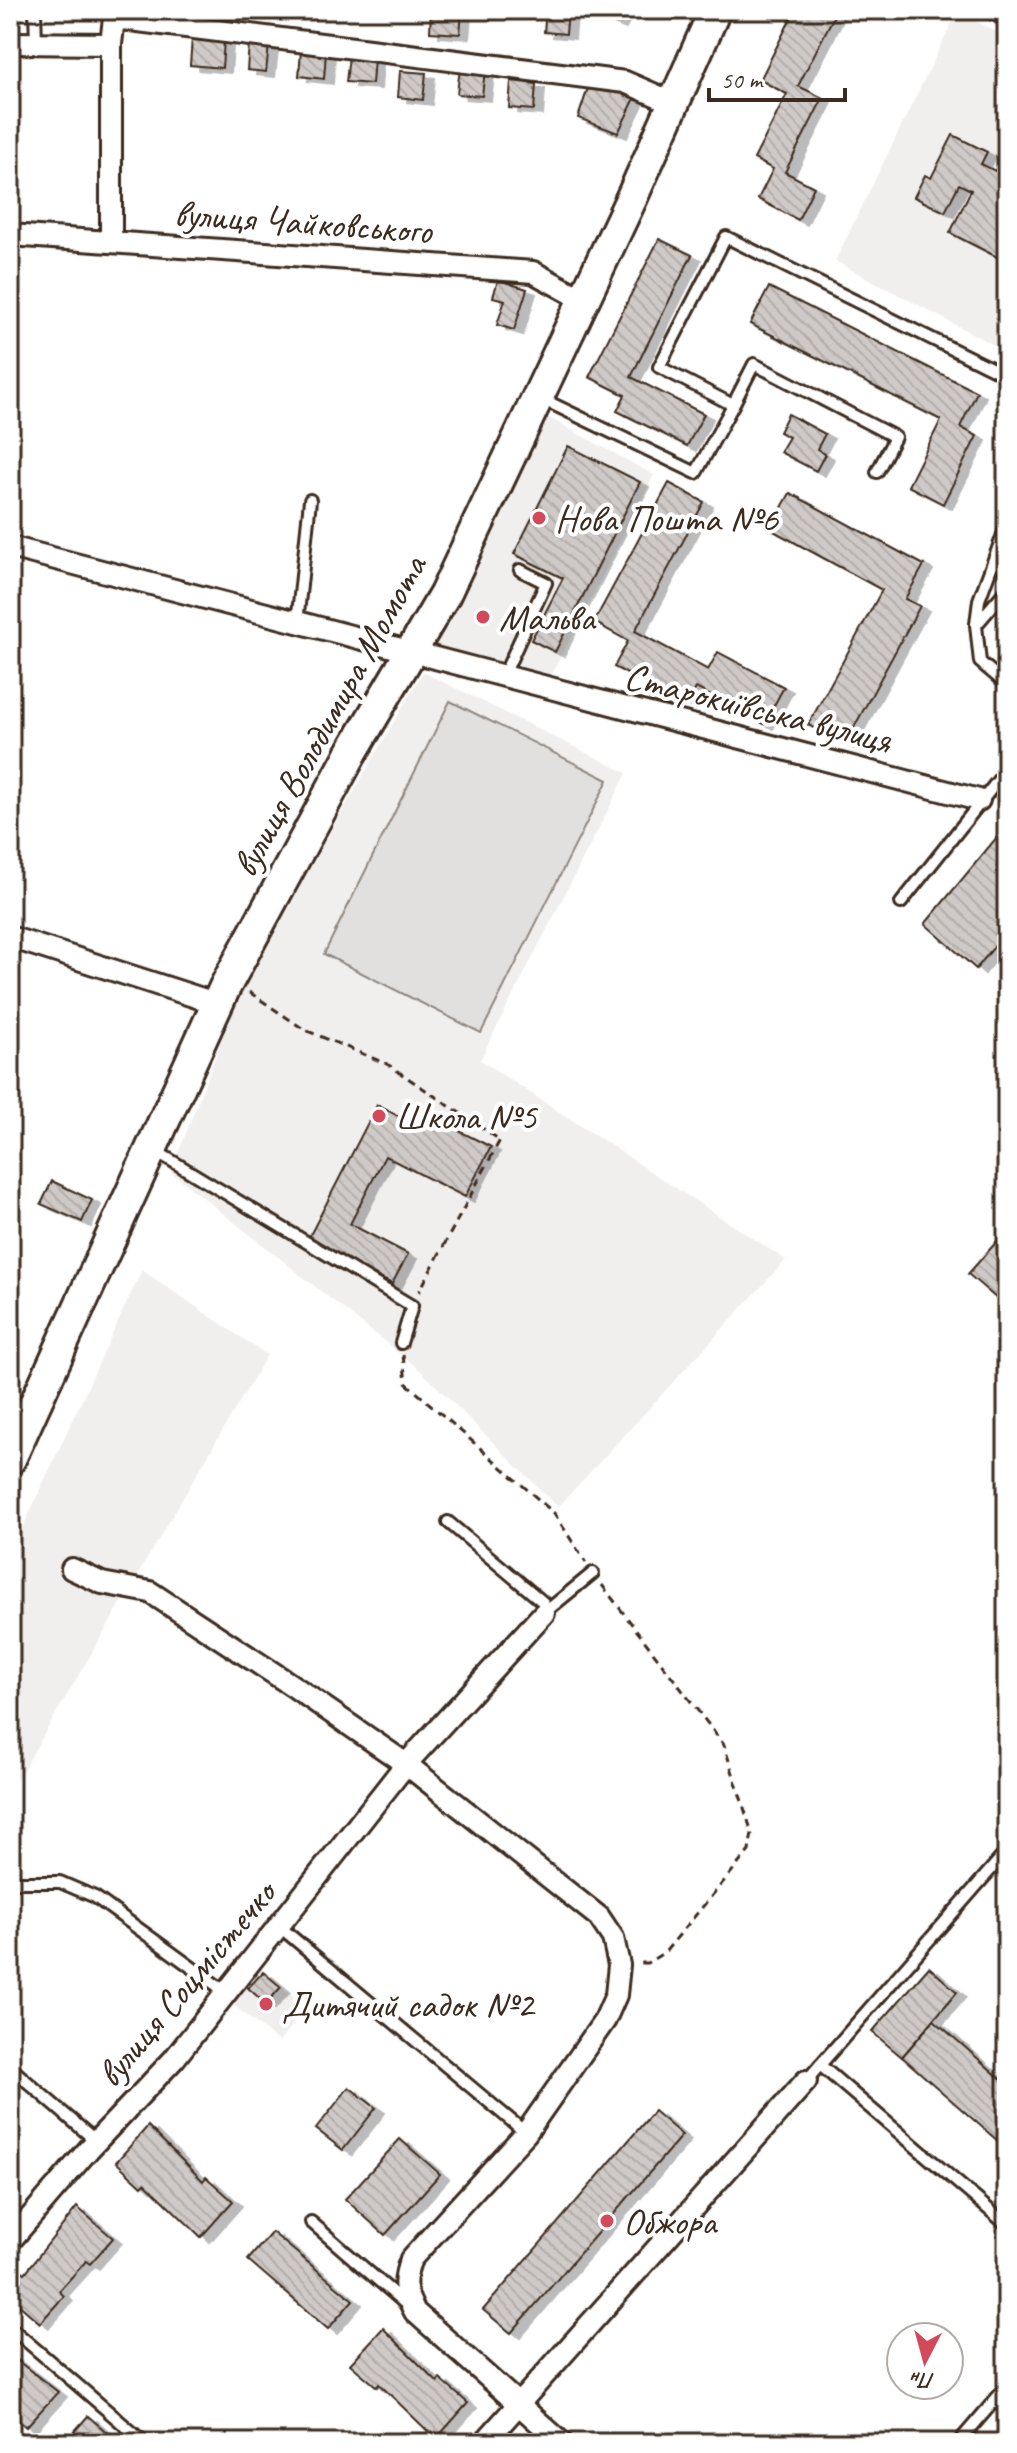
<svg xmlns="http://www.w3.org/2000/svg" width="1017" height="2453" font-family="Caveat,sans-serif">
	<defs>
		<pattern id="building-back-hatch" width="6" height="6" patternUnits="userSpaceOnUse" patternTransform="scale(2)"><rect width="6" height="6" fill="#cfcac7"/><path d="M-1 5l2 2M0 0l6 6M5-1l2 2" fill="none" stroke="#b3aeaa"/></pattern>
		<filter id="shadow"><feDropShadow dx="9" dy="5" stdDeviation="0" flood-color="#0004"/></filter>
	</defs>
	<rect width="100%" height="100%" fill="#fff"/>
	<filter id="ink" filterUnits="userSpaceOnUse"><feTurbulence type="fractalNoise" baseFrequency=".0125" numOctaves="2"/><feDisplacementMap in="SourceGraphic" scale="16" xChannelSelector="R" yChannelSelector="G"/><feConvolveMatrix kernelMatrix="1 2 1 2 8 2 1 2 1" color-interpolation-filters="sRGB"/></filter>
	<g filter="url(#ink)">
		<!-- built -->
		<g fill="#f1efee">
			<polygon points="958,11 1007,38 1007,352 835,261"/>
			<polygon points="544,415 654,475 550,678 434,646"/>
			<polygon points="423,672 627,773 480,1060 786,1260 558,1507 419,1369 171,1172 245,979"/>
			<polygon points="142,1270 267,1355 10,1792 10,1555"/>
			<polygon points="255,1963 306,2009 279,2042 226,1999"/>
		</g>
		<!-- grass -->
		<polygon fill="#e2e0de" stroke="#8e857e" stroke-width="2" points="450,701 608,780 481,1033 324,954"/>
		<!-- building -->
		<g fill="url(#building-back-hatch)" stroke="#3b2a1e" stroke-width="2" filter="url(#shadow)">
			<polygon points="63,10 101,10 101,14 63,13"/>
			<polygon points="431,10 462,10 460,34 430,32"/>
			<polygon points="546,10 568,10 566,34 544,32"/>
			<polygon points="603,10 623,10 617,24 600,17"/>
			<polygon points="795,10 837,10 798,86 823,98 785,172 814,187 798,220 758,199 773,169 754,159 787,94 760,80"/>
			<polygon points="192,38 224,41 222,68 190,65"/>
			<polygon points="249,43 269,45 266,72 247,70"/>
			<polygon points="301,50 326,52 324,79 299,76"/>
			<polygon points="349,56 374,58 372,84 346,82"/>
			<polygon points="460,67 485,70 482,96 457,94"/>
			<polygon points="400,71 426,73 423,100 398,97"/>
			<polygon points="511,81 536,84 534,110 509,108"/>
			<polygon points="590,82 638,92 618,133 578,118"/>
			<polygon points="953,135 987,152 981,164 995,171 1007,148 1007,262 950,233 971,190 959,184 945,212 914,197 925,175 931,178"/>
			<polygon points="659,239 692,255 631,377 704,414 687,446 617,411 625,395 589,377"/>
			<polygon points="498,280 527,289 514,330 497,325 505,300 493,297"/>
			<polygon points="769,287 977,392 960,427 977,436 943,504 908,486 941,420 750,324"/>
			<polygon points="788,414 825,434 817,449 825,454 816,471 780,452 789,437 779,432"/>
			<polygon points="568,446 640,482 555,652 531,640 563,578 514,554"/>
			<polygon points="669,483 704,502 635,631 708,670 718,652 784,687 764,724 696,688 687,705 614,667 628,641 594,622"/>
			<polygon points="790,493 924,565 905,599 920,606 845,744 808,725 882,590 770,529"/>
			<polygon points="1007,825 1007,931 976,969 925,924"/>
			<polygon points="377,1105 402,1118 408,1105 491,1147 465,1197 385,1156 350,1224 408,1254 392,1284 307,1241"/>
			<polygon points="52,1181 92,1200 82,1222 41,1204"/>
			<polygon points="1007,1230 1007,1288 997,1299 968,1274"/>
			<polygon points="929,1967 957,1992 902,2057 872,2032"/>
			<polygon points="263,1972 281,1987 266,2004 248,1988"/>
			<polygon points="934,2020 1007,2084 1007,2149 902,2057"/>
			<polygon points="349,2087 376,2108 343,2150 316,2129"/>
			<polygon points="654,2111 682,2135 511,2333 483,2310"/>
			<polygon points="148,2126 203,2181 206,2177 233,2201 201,2237 145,2183 142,2186 116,2162"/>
			<polygon points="400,2139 440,2174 385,2235 345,2199"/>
			<polygon points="77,2207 113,2238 90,2264 86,2261 59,2291 64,2296 40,2323 10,2297 10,2283 21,2270 25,2273"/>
			<polygon points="272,2232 353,2300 328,2329 248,2260"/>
			<polygon points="383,2328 438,2383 440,2379 468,2403 436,2439 379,2384 377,2387 350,2364"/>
			<polygon points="10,2355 58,2392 26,2427 10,2413"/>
			<polygon points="88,2416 116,2440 113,2443 64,2443"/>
		</g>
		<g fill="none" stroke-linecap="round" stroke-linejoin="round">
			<!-- lane casing -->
			<g stroke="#3b2a1e" stroke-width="16">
				<g id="lane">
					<polyline points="35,10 36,43"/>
					<polyline points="987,10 1007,22"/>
					<polyline points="540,398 696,473 733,405 659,367 726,237 1007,376"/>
					<polyline points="733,405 754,364 895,437 877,472"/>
					<polyline points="1007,589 976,625 980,662 1007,685"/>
					<polyline points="297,623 310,500"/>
					<polyline points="976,624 979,600 1007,524"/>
					<polyline points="503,677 546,583 520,570"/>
					<polyline points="901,903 1007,769"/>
					<polyline points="154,1150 412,1306 401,1343"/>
					<polyline points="448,1522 544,1603 544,1613"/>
					<polyline points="544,1613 593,1573"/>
					<polyline points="10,1882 60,1882 95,1897 227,1993"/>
					<polyline points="280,1927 526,2133"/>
					<polyline points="820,2065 1007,2225"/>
					<polyline points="10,2067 96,2141"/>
					<polyline points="806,2081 1007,1851"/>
					<polyline points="311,2222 408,2306"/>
					<polyline points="10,2327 145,2443"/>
					<polyline points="958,2443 1007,2386"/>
				</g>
			</g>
			<!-- street casing -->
			<g stroke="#3b2a1e" stroke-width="26">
				<g id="street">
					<polyline points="10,43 111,44 114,18 625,82 674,103"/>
					<polyline points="10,235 533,272 584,300"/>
					<polyline points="111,242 111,44"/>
					<polyline points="10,547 979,800"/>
					<polyline points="10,937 218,1004"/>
					<path d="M 72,1569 L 102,1583 L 150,1592 L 296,1688 L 406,1764 L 599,1917 L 613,1938 L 619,1965 L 616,1995 L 605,2020 L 526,2133 L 411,2259 C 402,2281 404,2292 415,2312 L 562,2443"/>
					<polyline points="10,2241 89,2149 174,2059 406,1764 544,1613"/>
					<polyline points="484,2443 806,2081"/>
				</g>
			</g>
			<!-- secondary casing -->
			<g stroke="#3b2a1e" stroke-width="36">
				<polyline id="secondary" points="10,1459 225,987 352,752 445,594 633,195 715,10"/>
			</g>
			<!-- path -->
			<g stroke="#3b2a1e" stroke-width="3" stroke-dasharray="8 6" stroke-linecap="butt">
				<polyline points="249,992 305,1030 387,1064 500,1140 419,1292"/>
				<polyline points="403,1355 406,1383 554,1513 586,1563"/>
				<polyline points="602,1585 724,1745 752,1833 749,1851 665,1952 647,1963 639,1963"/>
			</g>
			<!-- lane -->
			<use href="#lane" stroke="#fff" stroke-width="10"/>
			<!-- street -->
			<use href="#street" stroke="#fff" stroke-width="20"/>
			<!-- secondary -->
			<use href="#secondary" stroke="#fff" stroke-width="30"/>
		</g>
	</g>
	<!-- markers -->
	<g fill="#d1495b" stroke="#fff" stroke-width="3">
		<circle cx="539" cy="518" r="8"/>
		<circle cx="483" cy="617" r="8"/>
		<circle cx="379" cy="1116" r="8"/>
		<circle cx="266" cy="2004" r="8"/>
		<circle cx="607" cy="2221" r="8"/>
	</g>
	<g text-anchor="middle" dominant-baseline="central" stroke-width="8" stroke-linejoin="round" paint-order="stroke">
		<!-- street labels -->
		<g font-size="38" fill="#3b2a1e" stroke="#fff">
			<text transform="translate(303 222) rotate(4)">вулиця Чайковського</text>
			<text transform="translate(758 708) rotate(14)">Старокиївська вулиця</text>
			<text transform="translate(329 716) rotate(-61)">вулиця Володимира Момота</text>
			<text transform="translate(186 1984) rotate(-50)">вулиця Соцмістечко</text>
		</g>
		<!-- poi labels -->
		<g font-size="38" fill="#3b2a1e" stroke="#fff" text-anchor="start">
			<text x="555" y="518">Нова Пошта №6</text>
			<text x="499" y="617">Мальва</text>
			<text x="395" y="1116">Школа №5</text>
			<text x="282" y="2004">Дитячий садок №2</text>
			<text x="623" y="2221">Обжора</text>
		</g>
	</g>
	<!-- margin -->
	<rect width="1017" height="2453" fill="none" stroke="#fff" stroke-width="40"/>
	<rect x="20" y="20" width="977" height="2413" fill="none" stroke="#3b2a1e" stroke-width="3" filter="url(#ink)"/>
	<!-- north arrow -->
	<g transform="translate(925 2361) rotate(186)"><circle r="38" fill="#ffffff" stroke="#b1aaa5" stroke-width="2"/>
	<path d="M0-6L14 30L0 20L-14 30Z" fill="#d1495b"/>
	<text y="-12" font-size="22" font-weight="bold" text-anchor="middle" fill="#3b2a1e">Пн</text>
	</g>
	<!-- scale -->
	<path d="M709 88v12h136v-12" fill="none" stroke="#3b2a1e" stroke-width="4"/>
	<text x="721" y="88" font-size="24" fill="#3b2a1e" stroke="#ffffff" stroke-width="6" paint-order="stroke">50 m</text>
</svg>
